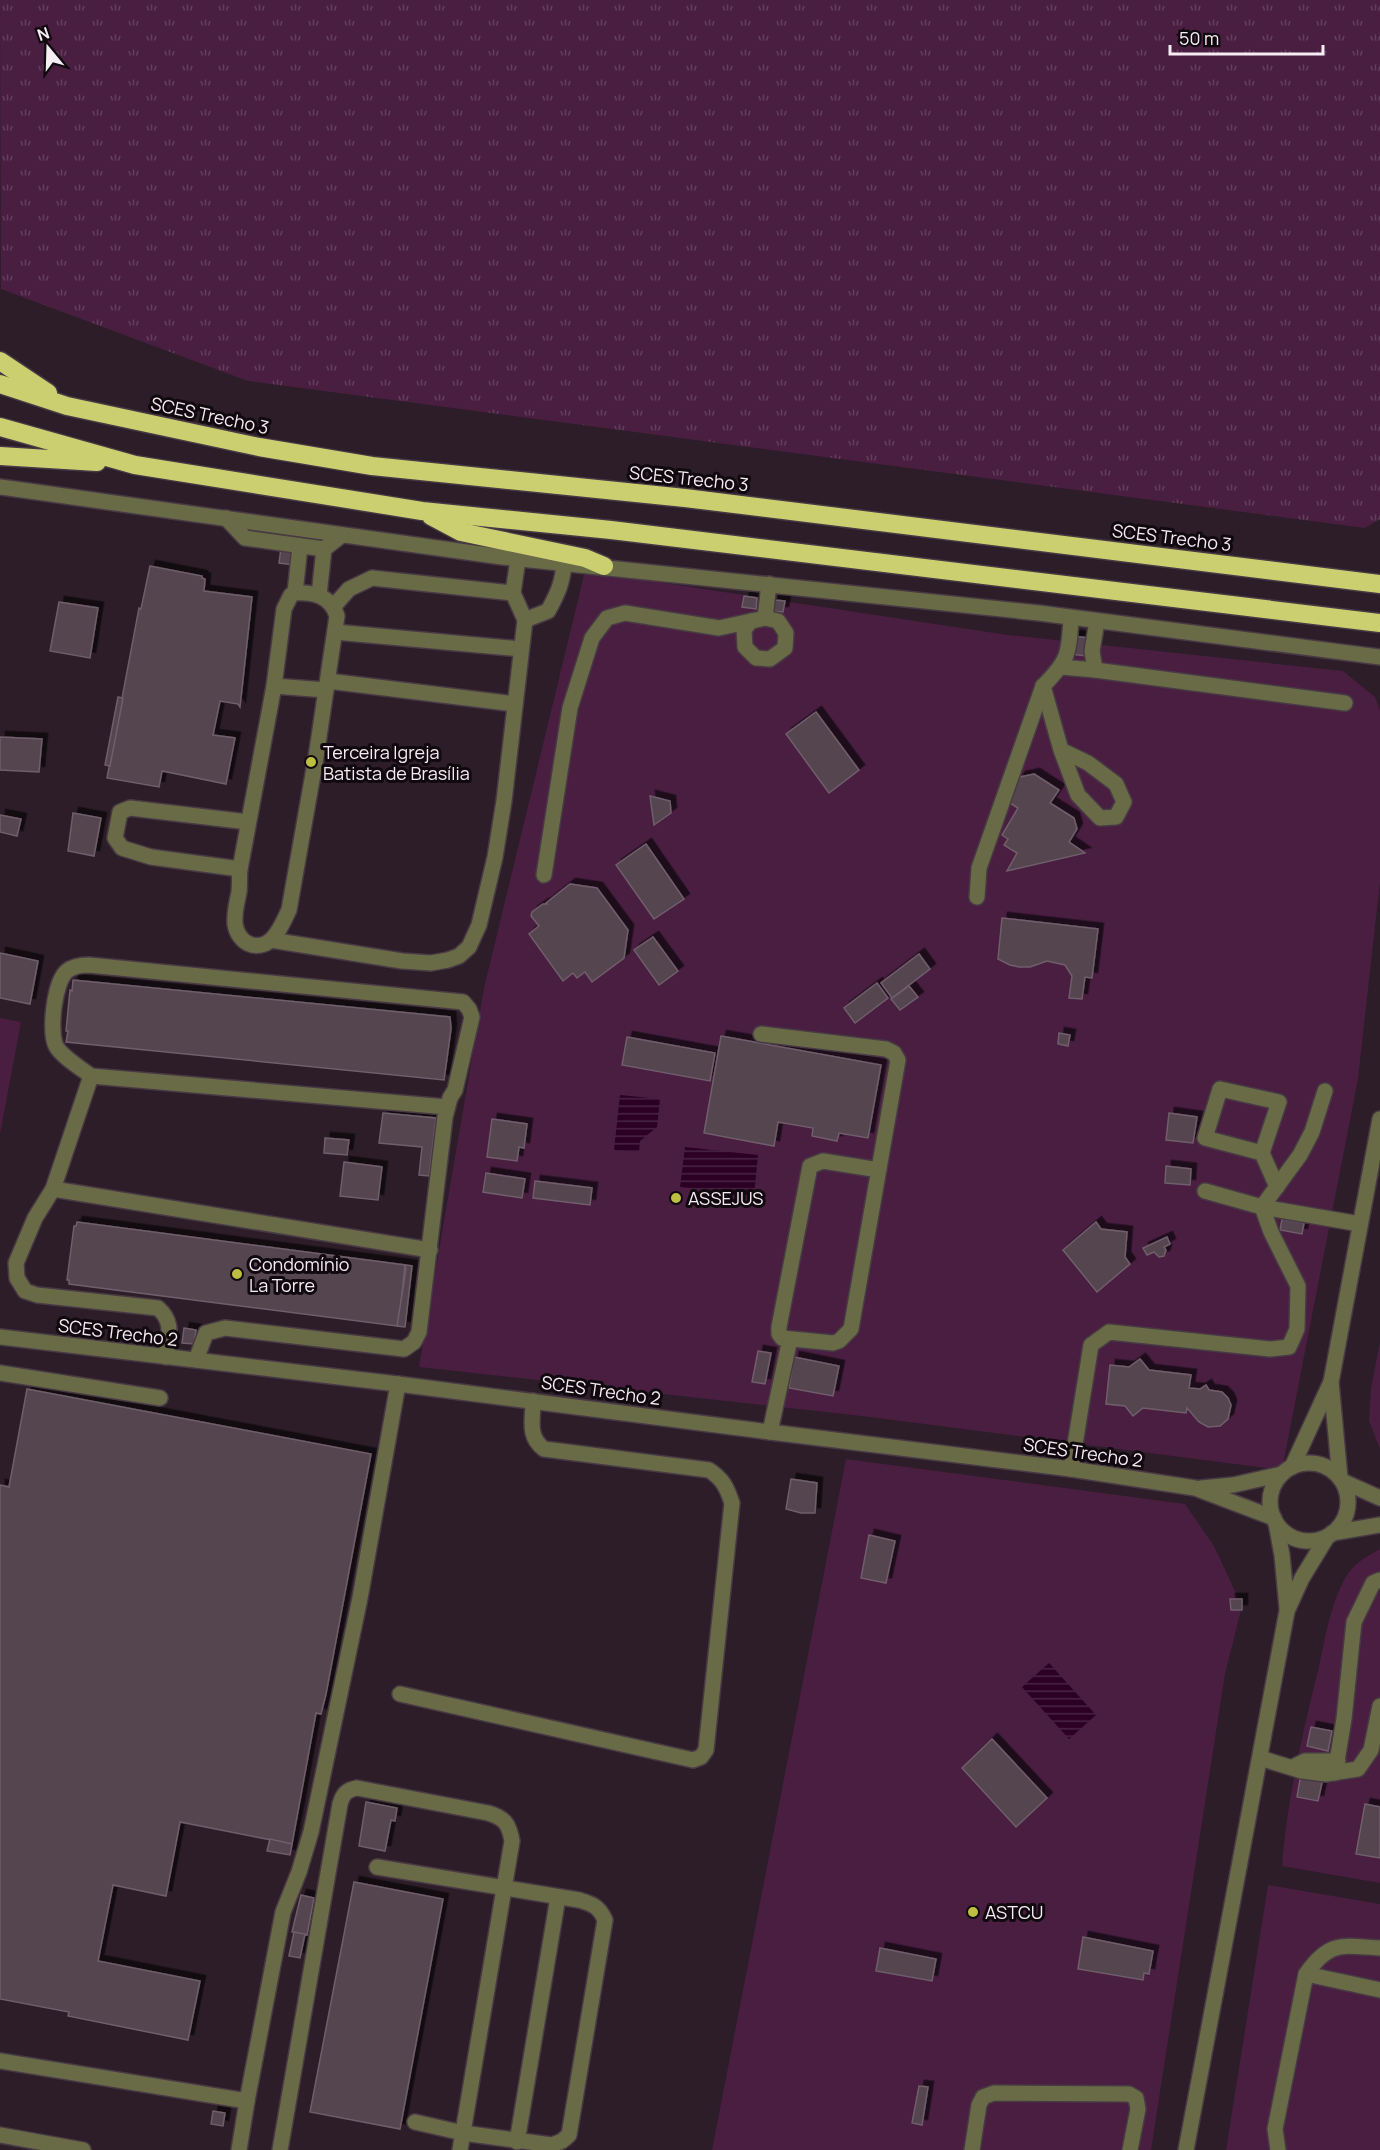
<svg xmlns="http://www.w3.org/2000/svg" width="1380" height="2150" font-family="Manrope,sans-serif">
	<defs>
		<pattern id="grass-tufts" width="24" height="20" patternUnits="userSpaceOnUse" patternTransform="scale(1.5)"><rect width="24" height="20" fill="#491e41"/><path d="M3 7l-1-3M5 7V3M7 7l1-3M15 17l-1-3M17 17v-4M19 17l1-3" fill="none" stroke="#643f5d"/></pattern>
		<pattern id="water-rules" width="6" height="5" patternUnits="userSpaceOnUse" patternTransform="scale(1.5)"><rect width="6" height="5" fill="#2b0024"/><path d="M0 2.5h6" fill="none" stroke="#4a2544"/></pattern>
		<filter id="shadow"><feDropShadow dx="5.5" dy="-5.5" stdDeviation="0" flood-color="#0009"/></filter>
	</defs>
	<rect width="100%" height="100%" fill="#2c1d28"/>
	<!-- grass -->
	<polygon fill="url(#grass-tufts)" points="0,0 1380,0 1380,519 1365,528 248,381 1,289"/>
	<!-- park -->
	<g fill="#491e41">
		<polygon points="585,571 1008,635 1343,671 1375,697 1380,710 1380,882 1358,1079 1282,1470 862,1416 419,1367 484,988"/>
		<polygon points="0,1018 21,1022 0,1134"/>
		<polygon points="1380,1342 1380,1449 1369,1421 1371,1388"/>
		<polygon points="846,1459 1185,1504 1214,1546 1242,1606 1225,1674 1151,2150 712,2150"/>
		<path d="M 1380,1549 L 1380,1883 L 1282,1866 C 1287,1798 1303,1732 1319,1666 C 1325,1638 1330,1608 1343,1582 C 1352,1564 1363,1559 1380,1549 Z"/>
		<polygon points="1268,1885 1380,1904 1380,2150 1226,2150"/>
	</g>
	<!-- water -->
	<g fill="url(#water-rules)">
		<polygon points="620,1095 660,1099 657,1127 640,1141 639,1152 614,1150"/>
		<polygon points="685,1147 758,1155 754,1196 680,1187"/>
		<polygon points="1049,1663 1096,1715 1069,1739 1022,1687"/>
	</g>
	<!-- building -->
	<g fill="#544450" stroke="#705e6b" stroke-width="1.5" filter="url(#shadow)">
		<polygon points="281,548 295,550 294,565 279,563"/>
		<polygon points="150,566 202,576 202,578 205,579 204,591 252,597 240,707 238,704 220,701 213,735 235,738 226,784 162,771 159,787 107,778 139,608 141,609"/>
		<polygon points="744,596 757,598 756,609 742,607"/>
		<polygon points="773,600 785,601 783,612 772,611"/>
		<polygon points="59,602 98,608 90,658 50,651"/>
		<polygon points="1073,636 1089,638 1086,656 1071,654"/>
		<polygon points="118,697 123,698 110,766 105,765"/>
		<polygon points="816,712 859,770 829,793 786,734"/>
		<polygon points="0,737 42,739 39,772 0,770"/>
		<polygon points="1034,774 1059,790 1050,803 1074,818 1077,829 1069,842 1085,853 1007,871 1017,853 1004,845 1008,839 1002,835 1018,808 1005,800 1020,777"/>
		<polygon points="650,796 670,801 671,813 654,825"/>
		<polygon points="73,813 101,818 94,856 68,851"/>
		<polygon points="0,815 21,819 17,836 0,832"/>
		<polygon points="646,844 684,899 654,919 616,865"/>
		<polygon points="570,884 597,888 628,930 624,958 592,982 585,972 577,978 573,973 563,981 529,934 539,926 531,916 532,912 543,904 547,904 546,903"/>
		<polygon points="1002,918 1098,929 1092,978 1085,977 1082,999 1069,998 1072,976 1065,965 1047,961 1030,967 1019,967 1010,965 998,959"/>
		<polygon points="653,937 678,971 659,985 634,950"/>
		<polygon points="0,953 38,961 30,1004 0,998"/>
		<polygon points="919,954 930,969 892,998 881,983"/>
		<polygon points="73,980 450,1017 451,1029 444,1080 66,1042 68,1031 66,1031 70,990 72,991"/>
		<polygon points="877,983 888,998 855,1023 844,1008"/>
		<polygon points="909,986 918,997 900,1010 891,999"/>
		<polygon points="1059,1033 1070,1035 1068,1046 1058,1044"/>
		<polygon points="721,1036 881,1065 868,1138 839,1133 837,1141 812,1136 813,1128 778,1122 774,1146 704,1133"/>
		<polygon points="627,1037 715,1053 710,1081 622,1065"/>
		<polygon points="383,1113 436,1118 429,1176 419,1175 422,1147 379,1143"/>
		<polygon points="1169,1113 1197,1117 1193,1143 1166,1140"/>
		<polygon points="492,1119 527,1124 524,1148 519,1147 517,1161 487,1157"/>
		<polygon points="325,1138 349,1140 347,1155 324,1153"/>
		<polygon points="344,1162 382,1167 378,1200 340,1196"/>
		<polygon points="1166,1166 1191,1169 1190,1185 1165,1183"/>
		<polygon points="486,1173 525,1179 522,1198 483,1192"/>
		<polygon points="535,1181 592,1188 590,1205 533,1198"/>
		<polygon points="1282,1219 1304,1223 1302,1234 1280,1230"/>
		<polygon points="77,1222 405,1265 399,1322 397,1326 69,1284 69,1280 67,1280 74,1226 76,1226"/>
		<polygon points="1096,1222 1101,1229 1127,1232 1125,1257 1130,1264 1097,1292 1063,1250"/>
		<polygon points="1167,1237 1170,1244 1164,1247 1166,1250 1164,1256 1159,1257 1154,1252 1147,1255 1143,1248"/>
		<polygon points="405,1265 412,1266 405,1327 397,1326 406,1269"/>
		<polygon points="184,1328 196,1330 194,1344 182,1343"/>
		<polygon points="758,1351 771,1353 765,1384 752,1382"/>
		<polygon points="794,1357 839,1366 833,1396 789,1388"/>
		<polygon points="1140,1359 1149,1370 1191,1375 1189,1388 1200,1389 1206,1385 1209,1390 1222,1392 1228,1398 1231,1405 1228,1419 1220,1426 1208,1427 1199,1422 1187,1408 1186,1413 1143,1408 1133,1416 1125,1406 1106,1404 1110,1365 1129,1367"/>
		<polygon points="27,1389 371,1454 326,1694 321,1714 316,1713 292,1844 180,1822 166,1896 113,1885 98,1961 200,1981 188,2040 68,2016 69,2012 0,1999 0,1485 9,1487"/>
		<polygon points="791,1479 817,1483 815,1513 801,1513 786,1509"/>
		<polygon points="869,1535 895,1541 886,1583 861,1578"/>
		<polygon points="1230,1599 1242,1599 1242,1610 1231,1610"/>
		<polygon points="1311,1727 1332,1731 1328,1751 1307,1746"/>
		<polygon points="992,1739 1047,1798 1016,1827 962,1768"/>
		<polygon points="1301,1774 1323,1778 1318,1801 1297,1797"/>
		<polygon points="366,1802 397,1808 395,1821 391,1820 385,1851 359,1846"/>
		<polygon points="1365,1804 1380,1807 1380,1858 1356,1854"/>
		<polygon points="270,1839 292,1844 290,1855 267,1851"/>
		<polygon points="354,1882 443,1899 400,2129 310,2112"/>
		<polygon points="301,1895 314,1898 307,1935 292,1932"/>
		<polygon points="294,1932 305,1934 300,1958 289,1956"/>
		<polygon points="1083,1937 1153,1951 1149,1974 1144,1973 1143,1980 1078,1969"/>
		<polygon points="880,1948 936,1959 932,1981 876,1971"/>
		<polygon points="919,2086 928,2087 922,2125 912,2123"/>
		<polygon points="213,2111 225,2113 223,2126 211,2124"/>
	</g>
	<g fill="none" stroke-linecap="round" stroke-linejoin="round">
		<!-- minor casing -->
		<g stroke="#483a44" stroke-width="18">
			<g id="minor">
				<polyline points="0,487 502,557 1039,613 1380,657"/>
				<polyline points="226,518 245,538 324,549 342,535"/>
				<polyline points="518,559 513,593 525,620"/>
				<path d="M 295,593 C 314,592 331,596 337,616 L 316,757 L 289,910 C 284,920 280,931 272,939 C 257,953 238,943 235,924 C 234,912 237,903 239,892 C 240,884 239,876 240,869 L 274,686 L 284,609 L 291,595 Z"/>
				<polyline points="295,593 300,546"/>
				<polyline points="319,595 324,549"/>
				<polyline points="334,606 349,589 372,578 513,593"/>
				<polyline points="751,621 744,630 745,647 756,658 770,659 785,648 786,633 778,621 765,618"/>
				<polyline points="1097,621 1092,651 1095,670 1345,703"/>
				<polyline points="335,632 521,649"/>
				<polyline points="1061,667 1095,670"/>
				<polyline points="328,681 515,704"/>
				<polyline points="274,686 326,690"/>
				<polyline points="1043,686 1061,750 1078,795 1100,818 1116,817 1124,802 1116,784 1088,763 1061,750"/>
				<polyline points="240,869 151,857 122,848 115,838 120,812 130,808 248,822"/>
				<polyline points="544,875 570,708 592,638 607,618 625,613 719,628 765,618 769,584"/>
				<path d="M 977,897 L 979,868 L 1043,686 C 1069,660 1069,653 1071,618"/>
				<path d="M 271,940 L 402,961 L 431,963 L 448,960 L 459,956 L 469,947 L 479,925 L 495,857 L 504,801 L 525,620 L 548,611 C 557,595 563,582 564,563"/>
				<polyline points="761,1034 886,1049 894,1053 898,1060 851,1329 839,1341 833,1343 782,1338 779,1334 779,1327 810,1166 823,1161 879,1170"/>
				<path d="M 91,1076 L 53,1189 L 35,1218 L 16,1263 L 17,1278 L 25,1291 L 37,1295 L 158,1308 C 175,1323 168,1337 166,1357"/>
				<polyline points="1262,1153 1205,1138 1220,1089 1279,1102 1262,1153 1277,1187"/>
				<polyline points="53,1189 430,1250"/>
				<polyline points="1205,1191 1262,1207 1360,1224"/>
				<polyline points="0,1337 398,1384 770,1432 1071,1469 1195,1488 1274,1518"/>
				<path d="M 196,1360 L 206,1333 L 225,1328 L 404,1349 L 414,1342 L 419,1332 L 445,1117 L 450,1098 L 455,1090 L 472,1017 L 469,1009 L 463,1002 L 89,965 C 81,965 73,966 67,971 C 54,982 49,1031 56,1046 C 61,1056 82,1069 91,1076 L 447,1107"/>
				<polyline points="0,1373 160,1398"/>
				<polyline points="770,1432 790,1339"/>
				<circle cx="1309" cy="1502" r="39"/>
				<polyline points="1292,1467 1331,1382"/>
				<polyline points="1071,1469 1091,1345 1109,1332 1270,1349 1289,1347 1297,1329 1298,1286 1271,1232 1262,1207 1300,1155 1312,1132 1325,1091"/>
				<polyline points="1340,1478 1331,1382 1380,1119"/>
				<polyline points="1342,1481 1380,1498"/>
				<polyline points="1201,1488 1233,1485 1282,1474"/>
				<polyline points="1276,1523 1282,1555 1287,1608"/>
				<polyline points="1332,1533 1380,1525"/>
				<path d="M 400,1694 L 693,1760 L 701,1757 L 706,1750 L 732,1503 C 727,1488 723,1479 709,1470 L 544,1449 C 527,1436 533,1420 533,1401"/>
				<polyline points="1260,1758 1302,1771 1326,1774 1358,1769 1371,1750 1380,1706"/>
				<polyline points="1293,1767 1305,1761 1338,1761"/>
				<polyline points="1335,1773 1344,1719 1354,1622 1373,1583 1380,1580"/>
				<path d="M 377,1867 L 579,1900 C 592,1904 599,1906 605,1920 L 569,2135 L 562,2141 L 552,2145 L 463,2133 L 415,2122"/>
				<polyline points="1306,1974 1380,1990"/>
				<polyline points="0,2061 247,2101 283,1912 299,1872 311,1832 360,1598 398,1384"/>
				<polyline points="0,2135 83,2150"/>
				<polyline points="517,2142 558,1897"/>
				<polyline points="239,2150 247,2101"/>
				<path d="M 280,2150 L 340,1804 C 343,1794 346,1790 357,1788 L 488,1813 C 505,1818 509,1824 512,1841 L 460,2150"/>
				<polyline points="972,2150 979,2105 983,2097 994,2093 1129,2094 1136,2098 1138,2109 1130,2150"/>
				<polyline points="1186,2150 1287,1611 1302,1578 1327,1537"/>
				<path d="M 1278,2150 L 1275,2129 L 1306,1974 C 1330,1940 1342,1946 1380,1948"/>
			</g>
		</g>
		<!-- highway casing -->
		<g stroke="#483a44" stroke-width="21">
			<g id="highway">
				<polyline points="0,361 48,393"/>
				<polyline points="0,384 67,406 259,447 372,466 685,498 1380,584"/>
				<polyline points="0,427 135,465 422,511 611,530 1380,623"/>
				<polyline points="0,456 97,462"/>
				<polyline points="431,516 461,532 585,558 604,566"/>
			</g>
		</g>
		<!-- minor -->
		<use href="#minor" stroke="#696a46" stroke-width="15"/>
		<!-- highway -->
		<use href="#highway" stroke="#cccf70" stroke-width="18"/>
	</g>
	<!-- markers -->
	<g fill="#bdbf43" stroke="#100a0f" stroke-width="2">
		<circle cx="311" cy="762" r="6"/>
		<circle cx="676" cy="1198" r="6"/>
		<circle cx="237" cy="1274" r="6"/>
		<circle cx="973" cy="1912" r="6"/>
	</g>
	<g text-anchor="middle" dominant-baseline="central" stroke-width="6" stroke-linejoin="round" paint-order="stroke">
		<!-- street labels -->
		<g font-size="18" fill="#f6ecf3" stroke="#100a0f">
			<text transform="translate(210 415) rotate(12)">SCES Trecho 3</text>
			<text transform="translate(689 478) rotate(6)">SCES Trecho 3</text>
			<text transform="translate(1172 537) rotate(7)">SCES Trecho 3</text>
			<text transform="translate(118 1332) rotate(7)">SCES Trecho 2</text>
			<text transform="translate(601 1390) rotate(8)">SCES Trecho 2</text>
			<text transform="translate(1083 1452) rotate(8)">SCES Trecho 2</text>
		</g>
		<!-- poi labels -->
		<g font-size="18" fill="#f6ecf3" stroke="#100a0f" text-anchor="start">
			<text x="323" y="752">Terceira Igreja<tspan x="323" dy="21">Batista de Brasília</tspan></text>
			<text x="688" y="1198">ASSEJUS</text>
			<text x="249" y="1264">Condomínio<tspan x="249" dy="21">La Torre</tspan></text>
			<text x="985" y="1912">ASTCU</text>
		</g>
	</g>
	<!-- north arrow -->
	<g transform="translate(48 48) rotate(341)" stroke="#100a0f" stroke-width="4.5" paint-order="stroke">
	<path d="M0-4.5L10 22L0 15L-10 22Z" fill="#f6ecf3"/>
	<text y="-9" font-size="16" font-weight="bold" text-anchor="middle" fill="#f6ecf3">N</text>
	</g>
	<!-- scale -->
	<path d="M1170 45v9h153v-9" fill="none" stroke="#f6ecf3" stroke-width="3"/>
	<text x="1179" y="45" font-size="18" fill="#f6ecf3" stroke="#100a0f" stroke-width="4.5" paint-order="stroke">50 m</text>
</svg>
